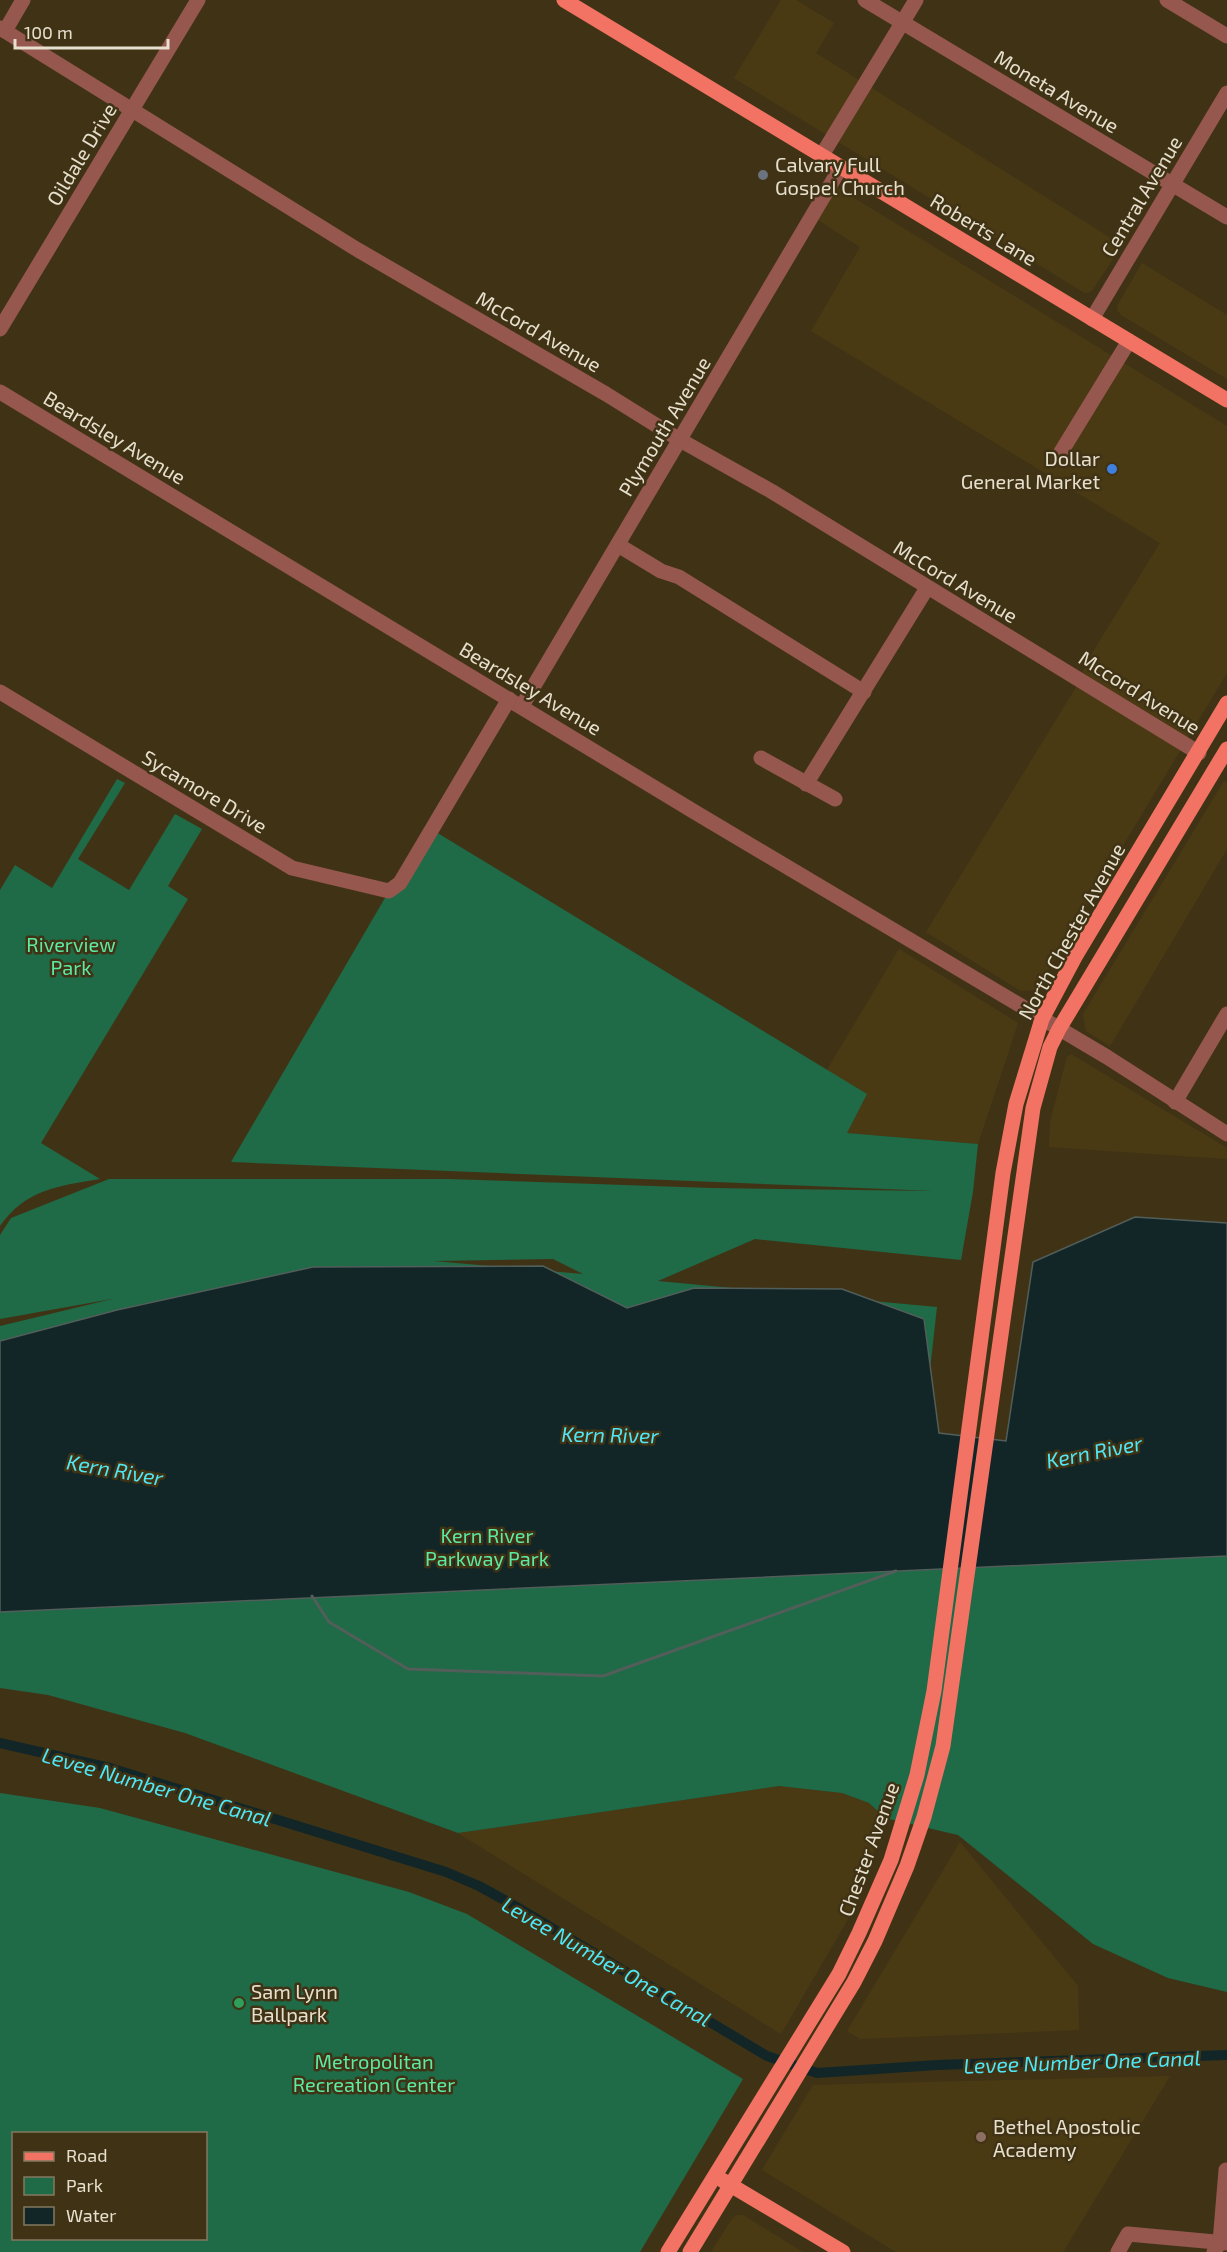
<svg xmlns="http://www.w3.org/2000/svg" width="1227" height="2252" font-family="'Exo 2',sans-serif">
	<rect width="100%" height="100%" fill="#403315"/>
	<!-- built -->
	<g fill="#4a3a14">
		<polygon points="781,0 796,0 834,23 816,53 1122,245 1094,288 1090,292 1085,293 1070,284 734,78"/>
		<polygon points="828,182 1227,426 1227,673 1036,990 1021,991 926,932 1075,689 1089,658 1160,543 811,331 860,247 809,214"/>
		<polygon points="1142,263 1227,315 1227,379 1121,315 1118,311 1117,306"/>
		<polygon points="1224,781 1227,783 1227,849 1110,1046 1086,1031 1083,1014"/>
		<polygon points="899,949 1018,1023 978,1144 846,1133 827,1070"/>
		<polygon points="1071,1054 1227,1148 1227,1159 1049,1147 1050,1122 1067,1057"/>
		<polygon points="779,1786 842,1793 869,1803 885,1818 858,1902 781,2034 458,1833"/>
		<polygon points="960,1842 1078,1986 1079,2030 860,2039 847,2031"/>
		<polygon points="1170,2076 1063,2252 896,2252 762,2170 813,2085"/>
		<polygon points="736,2215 743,2215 803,2252 711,2252 732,2219"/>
	</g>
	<!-- green -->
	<g fill="#1f6a47" fill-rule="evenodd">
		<path d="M 117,779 L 125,783 L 78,859 L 129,890 L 175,814 L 202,829 L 168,886 L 188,899 L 41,1143 L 100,1179 C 59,1186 26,1189 0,1226 L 0,890 L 15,865 L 52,888 Z"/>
		<path d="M 431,829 L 867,1094 L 847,1133 L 978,1144 L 973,1192 L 961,1260 L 755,1239 L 658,1281 L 937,1307 L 922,1441 L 1022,1450 L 1227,1245 L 1227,1992 L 1168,1978 L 1093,1944 L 958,1835 L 885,1818 L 869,1803 L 842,1793 L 779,1786 L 458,1833 L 185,1733 L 48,1695 L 0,1688 L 0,1326 L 112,1299 L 0,1319 L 0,1235 L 11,1218 L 109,1179 L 448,1179 L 712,1188 L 934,1191 L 231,1162 L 389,891 ZM 553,1259 L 583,1274 L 434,1261 L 435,1261 Z"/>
		<path d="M 0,1793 L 100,1808 L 409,1892 L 467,1914 L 743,2079 L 640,2252 L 0,2252 ZM 14,2134 L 206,2134 L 206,2238 L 14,2238 Z"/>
	</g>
	<!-- water -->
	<polygon fill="#122628" stroke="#525e5a" stroke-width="1.5" points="1135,1217 1227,1223 1227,1556 0,1612 0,1341 117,1310 313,1267 543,1266 627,1308 694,1288 842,1289 924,1319 939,1433 1006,1441 1033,1262"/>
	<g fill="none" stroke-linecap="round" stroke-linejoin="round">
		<!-- stream -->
		<polyline stroke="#525e5a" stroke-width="3" points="312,1596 329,1622 408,1669 603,1676 896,1571"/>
		<!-- canal -->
		<polyline stroke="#122628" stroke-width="10" points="0,1743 110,1768 446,1872 479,1886 510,1903 767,2056 817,2073 937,2065 1227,2055"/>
		<!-- minor -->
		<g stroke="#95574e" stroke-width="15">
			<polyline points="865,0 1227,217"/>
			<polyline points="1167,0 1227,36"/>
			<polyline points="0,28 358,250 606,394 680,440 771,491 1199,753"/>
			<polyline points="5,31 23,0"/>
			<polyline points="822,155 916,0"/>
			<polyline points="1092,319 1227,93"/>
			<polyline points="0,329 198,0"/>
			<polyline points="0,392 698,814 1107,1057 1227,1134"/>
			<polyline points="1061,452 1129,341"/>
			<polyline points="618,545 661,571 679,577 864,692"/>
			<polyline points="0,692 292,868 389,891 400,883 509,699"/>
			<polyline points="522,706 841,167"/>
			<polyline points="761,758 835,799"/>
			<polyline points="806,784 927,588"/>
			<polyline points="1175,1102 1227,1014"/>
			<polyline points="1118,2252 1128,2234 1227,2243"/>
			<polyline points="1214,2252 1220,2242 1226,2170"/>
		</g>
		<!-- major -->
		<g stroke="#f27364" stroke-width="15">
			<polyline points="564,0 1227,400"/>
			<polyline points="722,2180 843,2252"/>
			<polyline points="668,2252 839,1974 859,1933 891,1860 917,1775 934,1691 1003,1173 1016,1104 1042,1019 1075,957 1227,703"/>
			<polyline points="690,2252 854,1982 875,1941 907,1866 924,1817 943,1746 1033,1108 1050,1047 1059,1029 1227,749"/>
		</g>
	</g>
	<!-- markers -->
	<circle fill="#6b7280" stroke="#403315" stroke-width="2" cx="763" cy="175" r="6"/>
	<circle fill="#3f7fe0" stroke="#403315" stroke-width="2" cx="1112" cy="469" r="6"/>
	<circle fill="#2e9e5b" stroke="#403315" stroke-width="2" cx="239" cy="2003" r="6"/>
	<circle fill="#8d6e63" stroke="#403315" stroke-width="2" cx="981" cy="2137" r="6"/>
	<g text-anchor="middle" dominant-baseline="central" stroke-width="5" stroke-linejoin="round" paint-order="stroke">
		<!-- street labels -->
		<g font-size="20" fill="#e7e0ce" stroke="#403315">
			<text transform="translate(1057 91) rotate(31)">Moneta Avenue</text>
			<text transform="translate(81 154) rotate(-59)">Oildale Drive</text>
			<text transform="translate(1141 196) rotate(-59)">Central Avenue</text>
			<text transform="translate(984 229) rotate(31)">Roberts Lane</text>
			<text transform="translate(539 331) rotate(30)">McCord Avenue</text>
			<text transform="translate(664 426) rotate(-59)">Plymouth Avenue</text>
			<text transform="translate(115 437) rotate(31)">Beardsley Avenue</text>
			<text transform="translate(956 581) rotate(31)">McCord Avenue</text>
			<text transform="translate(531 688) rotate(31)">Beardsley Avenue</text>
			<text transform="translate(1140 692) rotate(32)">Mccord Avenue</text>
			<text transform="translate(205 791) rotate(31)">Sycamore Drive</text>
			<text transform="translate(1071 931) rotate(-61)">North Chester Avenue</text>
			<text transform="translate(868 1849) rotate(-70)">Chester Avenue</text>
		</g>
		<!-- poi labels -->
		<g font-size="20" fill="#e7e0ce" stroke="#403315" text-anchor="start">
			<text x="775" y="164">Calvary Full<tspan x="775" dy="23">Gospel Church</tspan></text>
			<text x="1100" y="458" text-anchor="end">Dollar<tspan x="1100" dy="23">General Market</tspan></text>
			<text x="251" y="1991">Sam Lynn<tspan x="251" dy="23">Ballpark</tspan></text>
			<text x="993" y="2126">Bethel Apostolic<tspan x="993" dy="23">Academy</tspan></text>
		</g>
		<!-- park labels -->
		<g font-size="20" fill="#5ceaa4" stroke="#403315">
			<text x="71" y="944">Riverview<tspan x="71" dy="23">Park</tspan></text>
			<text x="487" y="1535">Kern River<tspan x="487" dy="23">Parkway Park</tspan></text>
			<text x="374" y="2061">Metropolitan<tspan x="374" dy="23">Recreation Center</tspan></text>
		</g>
		<!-- water labels -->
		<g font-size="21" font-style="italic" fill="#4fe7f5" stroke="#403315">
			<text transform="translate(610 1434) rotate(1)">Kern River</text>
			<text transform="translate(1094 1451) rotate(-11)">Kern River</text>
			<text transform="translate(115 1469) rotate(10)">Kern River</text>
			<text transform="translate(157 1786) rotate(16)">Levee Number One Canal</text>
			<text transform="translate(607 1961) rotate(30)">Levee Number One Canal</text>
			<text transform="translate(1082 2061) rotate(-2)">Levee Number One Canal</text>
		</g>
	</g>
	<!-- legend -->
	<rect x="12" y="2132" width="195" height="108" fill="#403315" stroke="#83785f" stroke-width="1.5"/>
	<rect x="24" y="2152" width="30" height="9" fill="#f27364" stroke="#83785f" stroke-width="1.5"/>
	<text x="66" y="2162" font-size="18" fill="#e7e0ce">Road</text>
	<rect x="24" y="2177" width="30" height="18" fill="#1f6a47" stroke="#83785f" stroke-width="1.5"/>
	<text x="66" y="2192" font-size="18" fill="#e7e0ce">Park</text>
	<rect x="24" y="2207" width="30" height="18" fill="#122628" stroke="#83785f" stroke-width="1.5"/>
	<text x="66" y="2222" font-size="18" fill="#e7e0ce">Water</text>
	<!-- scale -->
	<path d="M15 39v9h153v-9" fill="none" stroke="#e7e0ce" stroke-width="3"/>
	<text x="24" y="39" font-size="18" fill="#e7e0ce" stroke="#403315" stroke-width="4.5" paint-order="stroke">100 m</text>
</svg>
